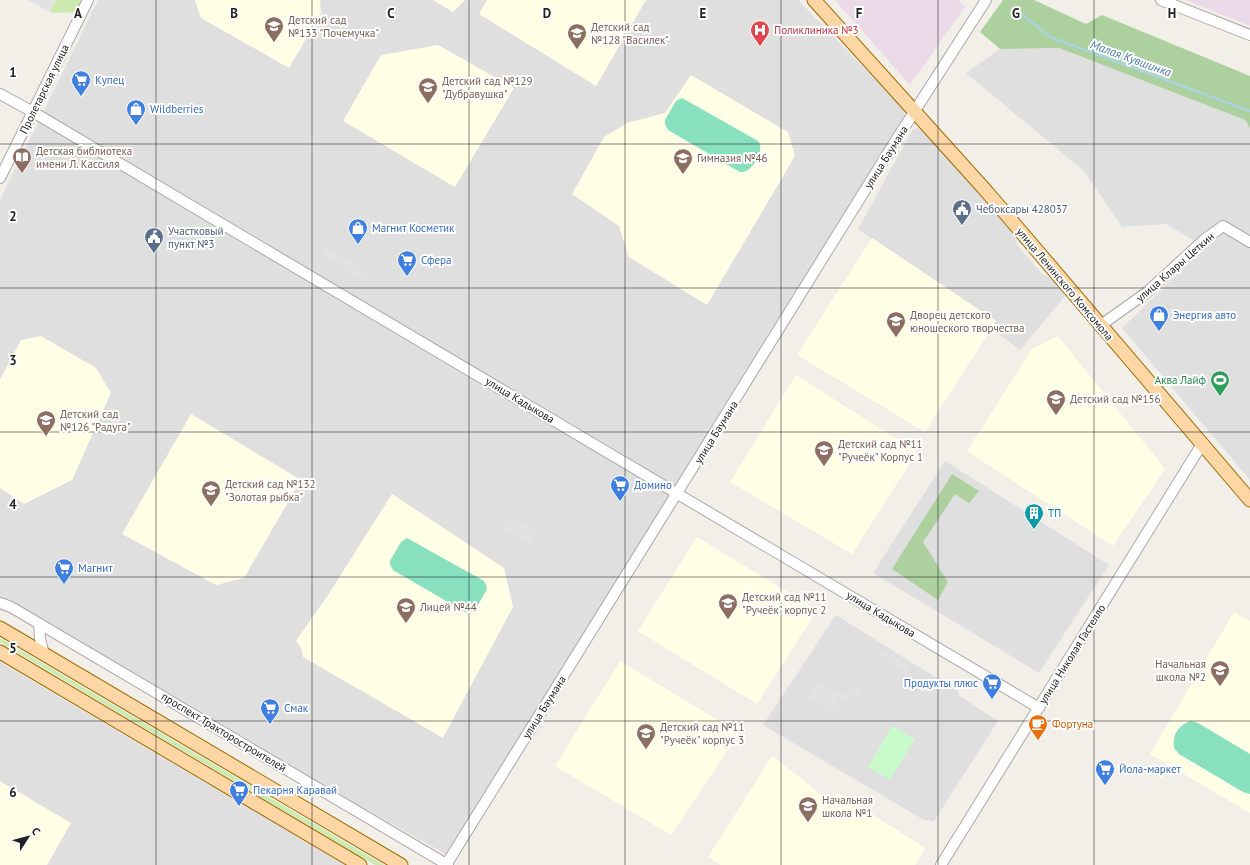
<svg xmlns="http://www.w3.org/2000/svg" width="1250" height="865" font-family="'PT Sans',sans-serif">
	<rect width="100%" height="100%" fill="#f2efe9"/>
	<!-- residential -->
	<g fill="#e0dfdf">
		<polygon points="98,0 798,0 903,108 905,116 904,123 449,856 0,604 0,200"/>
		<polygon points="1059,48 1245,120 1250,128 1250,480 1122,328 1205,247 1166,224 1122,227 1084,171 966,73 1000,49"/>
		<polygon points="921,128 1013,232 1017,245 1041,273 1052,279 1065,296 1020,350 858,229 913,129"/>
		<polygon points="945,461 1109,565 1039,673 873,573"/>
		<polygon points="836,615 959,692 958,695 998,721 934,821 924,820 763,725"/>
		<polygon points="0,662 345,865 0,865"/>
	</g>
	<!-- industrial -->
	<g fill="#ebdbe8">
		<polygon points="835,0 959,0 965,7 910,85"/>
		<polygon points="1185,0 1250,0 1250,26"/>
	</g>
	<!-- education -->
	<g fill="#ffffe5">
		<polygon points="195,0 320,0 321,13 289,68 201,18"/>
		<polygon points="433,0 465,0 453,12"/>
		<polygon points="487,0 646,0 596,86 479,14"/>
		<polygon points="438,45 514,88 455,187 343,121 381,55"/>
		<polygon points="691,75 788,132 795,156 707,305 629,257 619,226 572,194 604,137 627,123 665,113"/>
		<polygon points="872,238 996,321 925,432 797,355"/>
		<polygon points="41,336 96,368 111,393 72,480 24,504 0,488 0,379 21,340"/>
		<polygon points="1058,336 1165,469 1113,546 967,451 1032,349"/>
		<polygon points="796,375 917,452 852,554 730,482"/>
		<polygon points="191,414 301,480 244,578 216,585 122,534"/>
		<polygon points="392,494 504,568 513,607 443,738 303,657 301,648 296,641 328,595"/>
		<polygon points="697,537 817,610 757,704 638,631"/>
		<polygon points="1234,612 1250,621 1250,813 1150,754"/>
		<polygon points="620,661 739,733 671,835 555,766"/>
		<polygon points="772,756 826,798 839,793 925,848 915,865 721,865 708,857"/>
		<polygon points="0,781 71,823 47,865 0,865"/>
	</g>
	<!-- grass -->
	<g fill="#cdebb0">
		<path d="M 56,0 L 88,0 L 82,13 C 70,10 61,15 49,12 Z"/>
		<polygon points="0,638 384,865 375,865 0,642"/>
	</g>
	<!-- forest -->
	<g fill="#add19e">
		<polygon points="1003,0 1034,0 1086,24 1102,15 1250,76 1250,128 1245,120 1059,48 1000,49 980,32"/>
		<polygon points="952,474 979,491 969,503 955,494 923,542 948,582 938,600 892,569"/>
	</g>
	<!-- park -->
	<polygon fill="#c8facc" points="892,726 915,739 890,780 868,767"/>
	<!-- pitch -->
	<g fill="#88e0be">
		<path d="M 682,98 L 758,141 C 766,150 751,174 740,172 L 668,130 L 665,124 L 665,120 L 676,101 Z"/>
		<polygon points="407,538 484,581 487,587 486,591 475,610 469,613 465,612 393,570 390,564 390,561 401,542"/>
		<path d="M 1191,721 L 1198,723 L 1250,754 L 1250,794 L 1243,792 L 1179,754 L 1174,748 C 1172,735 1178,725 1191,721 Z"/>
	</g>
	<!-- parking -->
	<g fill="#e2e2e2">
		<polygon points="28,0 56,0 49,12"/>
		<polygon points="327,249 368,273 364,281 323,256"/>
		<polygon points="511,515 538,531 530,545 503,528"/>
		<polygon points="883,651 911,667 908,673 880,656"/>
		<polygon points="817,681 840,695 859,687 861,692 843,701 840,696 835,704 841,709 836,716 807,697"/>
	</g>
	<g fill="none" stroke-linecap="round" stroke-linejoin="round">
		<!-- stream -->
		<polyline stroke="#aad3df" stroke-width="2.5" points="1014,8 1050,37 1250,111"/>
		<!-- minor casing -->
		<g stroke="#a9a9a9" stroke-width="12">
			<g id="minor">
				<polyline points="1161,0 1250,35"/>
				<polyline points="0,94 33,112 1039,708"/>
				<polyline points="0,178 88,0"/>
				<polyline points="1101,325 1146,293 1205,239 1223,226 1250,242"/>
				<polyline points="0,603 11,607 448,865"/>
				<polyline points="39,624 40,639 44,654"/>
				<polyline points="446,865 898,137 986,0"/>
				<polyline points="941,865 1202,444"/>
			</g>
		</g>
		<!-- major casing -->
		<g stroke="#a06b00" stroke-width="15">
			<g id="major">
				<polyline points="814,0 987,192 1250,500"/>
				<polyline points="0,628 401,865"/>
				<polyline points="0,652 360,865"/>
			</g>
		</g>
		<!-- minor -->
		<use href="#minor" stroke="#fff" stroke-width="10"/>
		<!-- major -->
		<use href="#major" stroke="#fcd6a4" stroke-width="13"/>
	</g>
	<!-- grid -->
	<path fill="none" stroke="#222" stroke-width="1" stroke-opacity="0.55" d="M 156,0 L 156,865M 312,0 L 312,865M 469,0 L 469,865M 625,0 L 625,865M 781,0 L 781,865M 938,0 L 938,865M 1094,0 L 1094,865M 0,144 L 1250,144M 0,288 L 1250,288M 0,432 L 1250,432M 0,577 L 1250,577M 0,721 L 1250,721"/>
	<!-- icons -->
	<defs>
		<g id="school-pin" transform="scale(1)"><path d="M0 17L-7.5 6A9.5 9.5 0 1 1 7.5 6Z" fill="#8d6e63" stroke="#fff"/><path d="M0-5L7-2L0 1L-7-2ZM-4 1L0 2.5L4 1V4Q0 6-4 4Z" fill="#fff"/></g>
		<g id="hospital-pin" transform="scale(1)"><path d="M0 17L-7.5 6A9.5 9.5 0 1 1 7.5 6Z" fill="#e0444e" stroke="#fff"/><path d="M-5-5h3v3.5h4V-5h3V5h-3V1.5h-4V5h-3Z" fill="#fff"/></g>
		<g id="supermarket-pin" transform="scale(1)"><path d="M0 17L-7.5 6A9.5 9.5 0 1 1 7.5 6Z" fill="#3f7fe0" stroke="#fff"/><path d="M-6-5.5h2.5l.6 2H6L4.5 2H-2.5L-4.4-4H-6ZM-1.5 3.2a1.3 1.3 0 1 0 .1 0ZM3 3.2a1.3 1.3 0 1 0 .1 0Z" fill="#fff"/></g>
		<g id="shop-pin" transform="scale(1)"><path d="M0 17L-7.5 6A9.5 9.5 0 1 1 7.5 6Z" fill="#3f7fe0" stroke="#fff"/><path d="M-5-2.5h2.3a2.7 3.5 0 0 1 5.4 0H5L5.5 6h-11ZM-1.5-2.5h3a1.5 2.3 0 0 0-3 0Z" fill="#fff"/></g>
		<g id="library-pin" transform="scale(1)"><path d="M0 17L-7.5 6A9.5 9.5 0 1 1 7.5 6Z" fill="#8d6e63" stroke="#fff"/><path d="M-6-4Q-3-5.5-.7-3.5V5Q-3 3-6 4ZM6-4Q3-5.5 .7-3.5V5Q3 3 6 4Z" fill="#fff"/></g>
		<g id="civic-pin" transform="scale(1)"><path d="M0 17L-7.5 6A9.5 9.5 0 1 1 7.5 6Z" fill="#5c6f8a" stroke="#fff"/><path d="M-.6-6.5H3V-4.5H.6V-3L4-1V1h2V6H-6V1h2V-1L-.6-3ZM-1.2 2.5V6h2.4V2.5Z" fill="#fff"/></g>
		<g id="stadium-pin" transform="scale(1)"><path d="M0 17L-7.5 6A9.5 9.5 0 1 1 7.5 6Z" fill="#2e9e5b" stroke="#fff"/><path d="M0-5a6.5 5 0 1 0 0 10a6.5 5 0 1 0 0-10ZM-3.5-1.8h7v3.6h-7Z" fill="#fff"/></g>
		<g id="building-pin" transform="scale(1)"><path d="M0 17L-7.5 6A9.5 9.5 0 1 1 7.5 6Z" fill="#0f9aa8" stroke="#fff"/><path d="M-4-6H4V6H1V3H-1V6H-4ZM-2.5-4.3h1.7v1.8h-1.7ZM.8-4.3h1.7v1.8H.8ZM-2.5-1h1.7V.8h-1.7ZM.8-1h1.7V.8H.8Z" fill="#fff"/></g>
		<g id="cafe-pin" transform="scale(1)"><path d="M0 17L-7.5 6A9.5 9.5 0 1 1 7.5 6Z" fill="#e8710a" stroke="#fff"/><path d="M-5.5-4.5H6V0H3Q3 3.5 0 3.5H-2.5Q-5.5 3.5-5.5 0ZM3-3.2v2h1.7v-2ZM-6 4.5H4V6H-6Z" fill="#fff"/></g>
	</defs>
	<g fill-rule="evenodd">
		<use href="#school-pin" x="274" y="26"/>
		<use href="#hospital-pin" x="760" y="30"/>
		<use href="#school-pin" x="577" y="33"/>
		<use href="#supermarket-pin" x="81" y="80"/>
		<use href="#school-pin" x="428" y="87"/>
		<use href="#shop-pin" x="136" y="109"/>
		<use href="#library-pin" x="22" y="157"/>
		<use href="#school-pin" x="683" y="158"/>
		<use href="#civic-pin" x="962" y="209"/>
		<use href="#shop-pin" x="358" y="228"/>
		<use href="#civic-pin" x="154" y="237"/>
		<use href="#supermarket-pin" x="407" y="260"/>
		<use href="#shop-pin" x="1159" y="315"/>
		<use href="#school-pin" x="896" y="321"/>
		<use href="#stadium-pin" x="1220" y="380"/>
		<use href="#school-pin" x="1056" y="399"/>
		<use href="#school-pin" x="46" y="420"/>
		<use href="#school-pin" x="824" y="450"/>
		<use href="#supermarket-pin" x="620" y="485"/>
		<use href="#school-pin" x="211" y="490"/>
		<use href="#building-pin" x="1034" y="513"/>
		<use href="#supermarket-pin" x="64" y="568"/>
		<use href="#school-pin" x="728" y="603"/>
		<use href="#school-pin" x="406" y="607"/>
		<use href="#school-pin" x="1220" y="670"/>
		<use href="#supermarket-pin" x="992" y="683"/>
		<use href="#supermarket-pin" x="270" y="708"/>
		<use href="#cafe-pin" x="1038" y="724"/>
		<use href="#school-pin" x="646" y="733"/>
		<use href="#supermarket-pin" x="1105" y="769"/>
		<use href="#supermarket-pin" x="239" y="790"/>
		<use href="#school-pin" x="808" y="806"/>
	</g>
	<g text-anchor="middle" dominant-baseline="central" stroke-width="4" stroke-linejoin="round" paint-order="stroke">
		<!-- education labels -->
		<g font-size="11" fill="#785e54" stroke="#fff" text-anchor="start">
			<text x="288" y="20">Детский сад<tspan x="288" dy="13">№133 "Почемучка"</tspan></text>
			<text x="591" y="27">Детский сад<tspan x="591" dy="13">№128 "Василек"</tspan></text>
			<text x="442" y="81">Детский сад №129<tspan x="442" dy="13">"Дубравушка"</tspan></text>
			<text x="36" y="151">Детская библиотека<tspan x="36" dy="13">имени Л. Кассиля</tspan></text>
			<text x="697" y="158">Гимназия №46</text>
			<text x="910" y="315">Дворец детского<tspan x="910" dy="13">юношеского творчества</tspan></text>
			<text x="1070" y="399">Детский сад №156</text>
			<text x="60" y="414">Детский сад<tspan x="60" dy="13">№126 "Радуга"</tspan></text>
			<text x="838" y="444">Детский сад №11<tspan x="838" dy="13">"Ручеёк" Корпус 1</tspan></text>
			<text x="225" y="484">Детский сад №132<tspan x="225" dy="13">"Золотая рыбка"</tspan></text>
			<text x="742" y="597">Детский сад №11<tspan x="742" dy="13">"Ручеёк" корпус 2</tspan></text>
			<text x="420" y="607">Лицей №44</text>
			<text x="1206" y="664" text-anchor="end">Начальная<tspan x="1206" dy="13">школа №2</tspan></text>
			<text x="660" y="727">Детский сад №11<tspan x="660" dy="13">"Ручеёк" корпус 3</tspan></text>
			<text x="822" y="800">Начальная<tspan x="822" dy="13">школа №1</tspan></text>
		</g>
		<!-- health labels -->
		<g font-size="11" fill="#be3a42" stroke="#fff" text-anchor="start">
			<text x="774" y="30">Поликлиника №3</text>
		</g>
		<!-- shop labels -->
		<g font-size="11" fill="#366cbe" stroke="#fff" text-anchor="start">
			<text x="95" y="80">Купец</text>
			<text x="150" y="109">Wildberries</text>
			<text x="372" y="228">Магнит Косметик</text>
			<text x="421" y="260">Сфера</text>
			<text x="1173" y="315">Энергия авто</text>
			<text x="634" y="485">Домино</text>
			<text x="78" y="568">Магнит</text>
			<text x="978" y="683" text-anchor="end">Продукты плюс</text>
			<text x="284" y="708">Смак</text>
			<text x="1119" y="769">Йола-маркет</text>
			<text x="253" y="790">Пекарня Каравай</text>
		</g>
		<!-- street labels -->
		<g font-size="11" fill="#222" stroke="#fff">
			<text transform="translate(44 89) rotate(-64)">Пролетарская улица</text>
			<text transform="translate(886 157) rotate(-58)">улица Баумана</text>
			<text transform="translate(1175 267) rotate(-41)">улица Клары Цеткин</text>
			<text transform="translate(1065 284) rotate(50)">улица Ленинского Комсомола</text>
			<text transform="translate(520 400) rotate(31)">улица Кадыкова</text>
			<text transform="translate(716 432) rotate(-58)">улица Баумана</text>
			<text transform="translate(881 614) rotate(31)">улица Кадыкова</text>
			<text transform="translate(1072 654) rotate(-58)">улица Николая Гастелло</text>
			<text transform="translate(544 707) rotate(-58)">улица Баумана</text>
			<text transform="translate(224 732) rotate(31)">проспект Тракторостроителей</text>
		</g>
		<!-- service labels -->
		<g font-size="11" fill="#4e5e75" stroke="#fff" text-anchor="start">
			<text x="976" y="209">Чебоксары 428037</text>
			<text x="168" y="231">Участковый<tspan x="168" dy="13">пункт №3</tspan></text>
		</g>
		<!-- leisure labels -->
		<g font-size="11" fill="#27864d" stroke="#fff" text-anchor="end">
			<text x="1206" y="380">Аква Лайф</text>
		</g>
		<!-- culture labels -->
		<g font-size="11" fill="#0d838f" stroke="#fff" text-anchor="start">
			<text x="1048" y="513">ТП</text>
		</g>
		<!-- food labels -->
		<g font-size="11" fill="#c56008" stroke="#fff" text-anchor="start">
			<text x="1052" y="724">Фортуна</text>
		</g>
		<!-- water labels -->
		<g font-size="12" font-style="italic" fill="#4a7aab" stroke="#fff">
			<text transform="translate(1131 58) rotate(20)">Малая Кувшинка</text>
		</g>
	</g>
	<g font-size="13" text-anchor="middle" font-weight="bold" fill="#222" stroke="#fff" stroke-width="4" stroke-linejoin="round" paint-order="stroke">
		<text x="78" y="18">A</text>
		<text x="234" y="18">B</text>
		<text x="391" y="18">C</text>
		<text x="547" y="18">D</text>
		<text x="703" y="18">E</text>
		<text x="859" y="18">F</text>
		<text x="1016" y="18">G</text>
		<text x="1172" y="18">H</text>
		<text x="13" y="77">1</text>
		<text x="13" y="221">2</text>
		<text x="13" y="365">3</text>
		<text x="13" y="509">4</text>
		<text x="13" y="653">5</text>
		<text x="13" y="797">6</text>
	</g>
	<!-- north arrow -->
	<g transform="translate(28 837) rotate(54)" stroke="#ffffff" stroke-width="3" paint-order="stroke">
	<path d="M0-3L7 15L0 10L-7 15Z" fill="#222222"/>
	<text y="-6" font-size="11" font-weight="bold" text-anchor="middle" fill="#222222">С</text>
	</g>
</svg>
